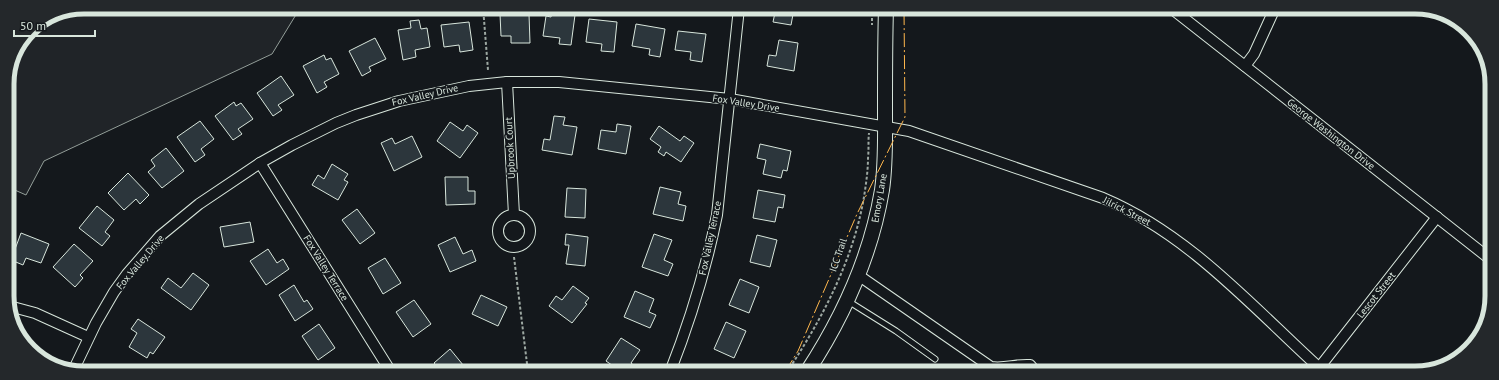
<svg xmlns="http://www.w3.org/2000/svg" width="1499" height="380" font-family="'PT Sans',sans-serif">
	<rect width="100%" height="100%" fill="#14181c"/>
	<!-- green -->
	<polygon fill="#202428" stroke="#939e99" points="84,7 310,7 297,13 272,54 44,161 26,195 8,187 7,80 13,55 30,30 55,13"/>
	<!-- building -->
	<g fill="#2c363c" stroke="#d8e6dc">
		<polygon points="776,8 799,8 798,10 794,9 791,25 773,22"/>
		<polygon points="552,12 575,15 571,45 559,44 560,38 543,36 546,16 551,17"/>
		<polygon points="500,14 529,14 530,43 511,43 511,36 501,36"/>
		<polygon points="589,19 617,22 614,52 601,51 602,44 586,42"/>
		<polygon points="419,20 421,29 427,28 430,47 415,50 416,57 403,60 398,30 411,28 410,21"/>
		<polygon points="469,22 473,50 460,52 459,45 444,47 441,25"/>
		<polygon points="636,24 665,29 660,57 649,55 650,49 632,46"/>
		<polygon points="678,31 706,34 702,62 690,60 691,52 675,50"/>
		<polygon points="375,38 386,59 369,67 371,71 362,76 349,51"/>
		<polygon points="779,40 798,43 794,71 767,66 769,55 776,56"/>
		<polygon points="324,55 326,60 331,58 339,74 324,82 327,87 317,93 303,66"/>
		<polygon points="281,76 294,95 278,105 282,110 273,116 257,93"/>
		<polygon points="234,102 236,106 241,103 253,119 238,129 242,134 233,140 215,116"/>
		<polygon points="554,116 565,117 563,125 577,127 572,155 542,150 544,139 550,140"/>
		<polygon points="200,121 214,139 201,149 205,155 195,162 177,137"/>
		<polygon points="450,122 463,131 467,125 478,133 460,158 437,141"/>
		<polygon points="617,124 631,126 626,154 598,149 601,130 616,132"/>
		<polygon points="659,126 680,141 684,136 694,143 681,162 666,152 664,156 658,152 661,147 650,139"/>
		<polygon points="412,136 422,157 394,171 381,143 392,138 395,144"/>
		<polygon points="760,144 791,151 787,171 783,170 781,178 763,174 766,160 757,158"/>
		<polygon points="166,148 184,171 162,188 148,172 155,166 151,160"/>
		<polygon points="332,164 348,174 344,180 348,182 338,200 312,185 318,175 324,179"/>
		<polygon points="128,173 149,195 140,204 136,199 124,210 108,193"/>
		<polygon points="445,177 468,177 468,191 475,191 475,204 446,205"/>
		<polygon points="660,187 681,192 678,204 686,206 683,221 653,214"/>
		<polygon points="567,188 586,189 585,218 565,217"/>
		<polygon points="758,190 785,195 783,208 778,207 775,222 753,218"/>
		<polygon points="97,206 114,220 105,232 110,236 102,246 79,228"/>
		<polygon points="357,209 375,233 360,244 342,220"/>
		<polygon points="250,222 254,242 224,247 220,227"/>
		<polygon points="21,233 49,244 41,263 26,258 23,265 11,260"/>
		<polygon points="566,234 588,237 585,266 566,264 569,245 565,245"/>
		<polygon points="654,234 672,240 664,260 673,264 668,276 642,267"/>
		<polygon points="757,235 777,240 770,267 750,262"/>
		<polygon points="455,237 463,254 472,250 476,261 450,272 438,245"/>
		<polygon points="74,244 93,261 80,275 83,278 75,287 53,267"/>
		<polygon points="268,249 277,263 283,259 289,269 266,285 250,261"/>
		<polygon points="385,258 401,283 383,294 368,268"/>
		<polygon points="193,273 209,285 191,310 161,288 168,278 181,288"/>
		<polygon points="740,279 759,287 749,313 729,305"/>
		<polygon points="294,285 304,302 307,300 313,309 295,321 279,295"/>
		<polygon points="573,286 589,298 585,303 587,304 572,323 549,306 556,296 562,300"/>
		<polygon points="635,291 654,299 649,312 656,315 650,328 624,317"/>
		<polygon points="481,295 507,307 498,326 472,314"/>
		<polygon points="414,300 431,324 413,337 396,312"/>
		<polygon points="138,319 165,337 153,354 150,352 147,358 129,347 137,333 131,329"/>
		<polygon points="726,322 746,331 734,358 714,349"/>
		<polygon points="319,324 335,348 318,360 302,336"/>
		<polygon points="621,338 640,350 631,363 637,368 634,372 622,372 606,361"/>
		<polygon points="450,349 468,371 467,372 435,372 439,369 434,363"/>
		<polygon points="343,365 348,372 334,372"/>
	</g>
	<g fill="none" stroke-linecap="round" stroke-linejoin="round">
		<!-- lane casing -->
		<g stroke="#d8e6dc" stroke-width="7">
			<polyline id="lane" points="848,301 896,331 935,359"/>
		</g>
		<!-- street casing -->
		<g stroke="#d8e6dc" stroke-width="12">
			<g id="street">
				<polyline points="1171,8 1490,259"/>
				<polyline points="1245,66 1254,54 1275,8"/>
				<polyline points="507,82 514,215"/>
				<polyline points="260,163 391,372"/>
				<circle cx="514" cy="231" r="16"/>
				<path d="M 858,275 L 991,367 C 1006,369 1015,364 1030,365 L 1036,372"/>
				<polyline points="9,306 35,313 88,337"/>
				<path d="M 73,371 L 96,323 L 114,292 L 127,274 L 160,236 L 199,204 L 260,163 L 292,145 L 336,123 L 356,115 L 399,101 L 469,86 L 507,82 L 559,82 L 730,99 L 909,131 L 1103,198 C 1191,235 1255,310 1325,373"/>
				<path d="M 670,372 C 690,321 706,269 717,215 L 739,8"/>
				<polyline points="1315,373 1437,217"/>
			</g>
		</g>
		<!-- secondary casing -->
		<g stroke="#d8e6dc" stroke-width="16">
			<path id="secondary" d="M 807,372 C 843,317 871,256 882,190 C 886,163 885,136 885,108 C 885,75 885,41 886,8"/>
		</g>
		<!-- path -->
		<g stroke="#9da8a2" stroke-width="2" stroke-dasharray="3 2" stroke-linecap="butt">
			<polyline points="483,7 488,70"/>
			<polyline points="78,8 96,13 128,9 146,10 162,7"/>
			<polyline points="872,8 872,25"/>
			<polyline points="514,257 528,372"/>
			<path d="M 787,372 C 822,319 853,261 864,197 C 866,184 868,171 868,158 C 869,149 868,141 869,133"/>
		</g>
		<!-- lane -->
		<use href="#lane" stroke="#14181c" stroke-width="5"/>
		<!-- street -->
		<use href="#street" stroke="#14181c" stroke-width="10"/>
		<!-- secondary -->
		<use href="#secondary" stroke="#14181c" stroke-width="14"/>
		<!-- power -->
		<polyline stroke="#ffb74d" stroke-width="1" stroke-dasharray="14 3 2 3" stroke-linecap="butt" points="785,372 798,351 857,214 905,117 904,8"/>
	</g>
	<g text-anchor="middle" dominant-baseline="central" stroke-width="3" stroke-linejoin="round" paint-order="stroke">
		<!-- street labels -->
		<g font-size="10" fill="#d8e6dc" stroke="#14181c">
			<text transform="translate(425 95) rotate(-13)">Fox Valley Drive</text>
			<text transform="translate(746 103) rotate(9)">Fox Valley Drive</text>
			<text transform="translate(1331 134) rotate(38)">George Washington Drive</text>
			<text transform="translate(510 148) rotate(-93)">Upbrook Court</text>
			<text transform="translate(879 198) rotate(-80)">Emory Lane</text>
			<text transform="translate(1127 211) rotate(27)">Jilrick Street</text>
			<text transform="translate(710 238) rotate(-78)">Fox Valley Terrace</text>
			<text transform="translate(838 255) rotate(-71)">ICC Trail</text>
			<text transform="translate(140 262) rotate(-50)">Fox Valley Drive</text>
			<text transform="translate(326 268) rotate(58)">Fox Valley Terrace</text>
			<text transform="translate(1376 295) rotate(-52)">Lescot Street</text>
		</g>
	</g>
	<!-- crop -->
	<path d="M0 0H1499V380H0ZM84 14H1415A70 70 0 0 1 1485 84V296A70 70 0 0 1 1415 366H84A70 70 0 0 1 14 296V84A70 70 0 0 1 84 14Z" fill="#24282b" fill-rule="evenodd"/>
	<path fill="none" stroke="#d8e6dc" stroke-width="5" d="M84 14H1415A70 70 0 0 1 1485 84V296A70 70 0 0 1 1415 366H84A70 70 0 0 1 14 296V84A70 70 0 0 1 84 14Z"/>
	<!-- scale -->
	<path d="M14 30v6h81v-6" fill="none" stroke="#d8e6dc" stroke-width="2"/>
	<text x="20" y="30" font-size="12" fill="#d8e6dc" stroke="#14181c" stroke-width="3" paint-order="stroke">50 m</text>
</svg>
